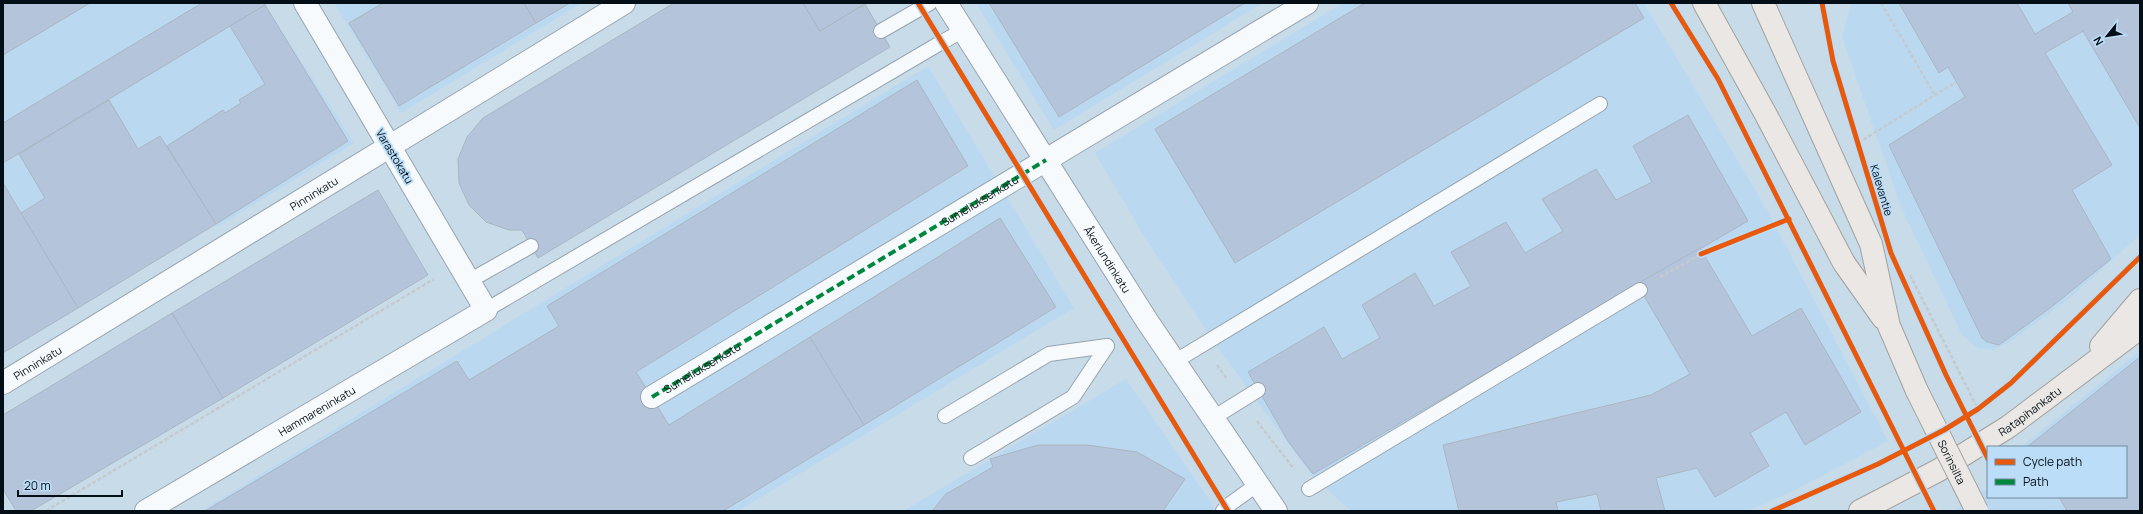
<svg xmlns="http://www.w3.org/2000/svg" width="2143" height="514" font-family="Manrope,sans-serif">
	<rect width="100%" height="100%" fill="#c8dbe9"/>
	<!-- built -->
	<g fill="#bad9f0">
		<polygon points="3,3 264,3 354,143 217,227 215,224 3,353"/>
		<polygon points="334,3 582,3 401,113"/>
		<polygon points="976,3 1263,3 1054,130"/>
		<polygon points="1343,3 1644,3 1767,210 1888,441 1793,491 1748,511 1351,511 1312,476 1216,345 1147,241 1095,153"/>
		<polygon points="1851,3 2140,3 2140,235 2066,301 2008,343 1993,350 1979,349 1962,335 1901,207 1842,37"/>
		<polygon points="928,66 1074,308 738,511 201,511"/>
		<polygon points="2140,351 2140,511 1953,511 1988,488 1988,497 2126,497 2126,447 2021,447"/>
		<polygon points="1126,379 1211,502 1215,511 903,511"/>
	</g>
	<!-- building -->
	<g fill="#b4c5db" stroke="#aab6c1">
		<polygon points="3,3 90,3 3,55"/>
		<polygon points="202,3 264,3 265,5 3,163 3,123"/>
		<polygon points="383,3 524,3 536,23 399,106 349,23"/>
		<polygon points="524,3 570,3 536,23"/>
		<polygon points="674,3 803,3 820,31 865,4 890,47 538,258 522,230 509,230 486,222 469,205 459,183 458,159 467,137 483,118"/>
		<polygon points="803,3 866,3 820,31"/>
		<polygon points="989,3 1245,3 1059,117"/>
		<polygon points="1365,3 1635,3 1644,18 1235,263 1155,129"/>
		<polygon points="1899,3 2017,3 2035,34 2073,12 2068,3 2140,3 2140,128 2083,31 2045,53 2112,165 2072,190 2111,259 2050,308 1999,345 1987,342 1982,338 1889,145 1965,97 1948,67 1939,73"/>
		<polygon points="265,5 348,141 216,224 167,146 223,110 225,113 241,103 239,100 265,84 230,26"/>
		<polygon points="917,80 968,166 636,372 669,425 810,337 864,425 723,511 205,511 457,361 469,380 559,326 547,306"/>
		<polygon points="109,100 138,149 160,136 216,224 78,308 21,213 45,198 19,154"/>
		<polygon points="1688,115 1748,221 1313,474 1288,441 1248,372 1324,327 1342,359 1380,338 1362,305 1415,273 1434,306 1471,286 1451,252 1506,222 1525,253 1563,231 1542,199 1596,169 1616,200 1652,182 1633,146"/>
		<polygon points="3,183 78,308 3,353"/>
		<polygon points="378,190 428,275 223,398 172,313"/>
		<polygon points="1000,218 1056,307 864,425 810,337"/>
		<polygon points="1700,248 1752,336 1801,308 1861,412 1805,445 1786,412 1750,433 1769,466 1715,497 1697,468 1656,478 1665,511 1601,511 1597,494 1556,502 1558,511 1459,511 1443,445 1651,395 1690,374 1637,284"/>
		<polygon points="172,313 223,398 31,511 16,511 3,489 3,415"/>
		<polygon points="2140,357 2140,511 2067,511 2059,497 2126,497 2126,447 2027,447"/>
		<polygon points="1038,445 1087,445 1137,452 1185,479 1163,511 932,511 946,494 993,467 990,459"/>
	</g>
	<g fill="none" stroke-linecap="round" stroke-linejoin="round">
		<!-- lane casing -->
		<g stroke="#96a4af" stroke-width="16">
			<g id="lane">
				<polyline points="881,31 930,3"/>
				<polyline points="469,281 531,246"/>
				<polyline points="486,310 942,42 964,30"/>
				<polyline points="1174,362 1600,104"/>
				<polyline points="945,416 1049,354 1107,346"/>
				<polyline points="1213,418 1258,390"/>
				<polyline points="971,458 1073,397 1107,346"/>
				<polyline points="1309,489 1640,290"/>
				<polyline points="1223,511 1226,507 1258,484"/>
			</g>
		</g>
		<!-- street casing -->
		<g stroke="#96a4af" stroke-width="24">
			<g id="street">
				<path id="s1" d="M 946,3 L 1147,321 L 1276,511"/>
				<path id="s2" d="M 3,383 L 624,3"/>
				<path id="s3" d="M 652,397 L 1307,3"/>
				<path id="s4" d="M 146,511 L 486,310 L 305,3"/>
			</g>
		</g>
		<!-- primary casing -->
		<g stroke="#a1a19e" stroke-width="24">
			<g id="primary">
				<polyline points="1704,3 1765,113 1844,263 1883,318"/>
				<polyline points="1763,3 1871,244 1889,326 1917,391"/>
				<polyline points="2101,346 2140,300"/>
				<path id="s5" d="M 1860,511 L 1939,470 L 2008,427 L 2140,328"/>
			</g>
		</g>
		<!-- path -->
		<g stroke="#c5cace" stroke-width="2.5" stroke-dasharray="4 2" stroke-linecap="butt">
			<polyline points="1881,3 1935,95"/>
			<polyline points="1858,143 1956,82"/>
			<polyline points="1910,275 1978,409"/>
			<polyline points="1660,277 1701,254"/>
			<polyline points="1217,365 1227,379"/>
			<polyline points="1257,421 1294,469"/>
			<polyline points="46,511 434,279"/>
		</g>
		<!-- lane -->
		<use href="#lane" stroke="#f7fafc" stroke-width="14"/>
		<!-- street -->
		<use href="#street" stroke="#f7fafc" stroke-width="22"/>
		<!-- primary -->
		<use href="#primary" stroke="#eae7e4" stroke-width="22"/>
		<!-- primary-bridge casing -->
		<g stroke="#a1a19e" stroke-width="24" stroke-linecap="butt">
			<g id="primary-bridge">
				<path id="s6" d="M 1917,391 L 1977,511"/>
			</g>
		</g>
		<!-- primary-bridge -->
		<use href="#primary-bridge" stroke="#eae7e4" stroke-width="22"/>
		<!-- quiet -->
		<polyline stroke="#00873e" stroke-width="4" stroke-dasharray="8 4" stroke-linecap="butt" points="652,397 1046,160"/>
		<!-- cycleway casing -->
		<g stroke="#bbddf7" stroke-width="8">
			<g id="cycleway">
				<polyline points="918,3 1228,511"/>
				<polyline points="1671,3 1718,79 1934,511"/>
				<polyline points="1822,3 1833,61 1891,253 1946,375 1988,459"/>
				<polyline points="1701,254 1789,219"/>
				<polyline points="1772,511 1878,464 1944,430 1978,409 2011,383 2140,257"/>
			</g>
		</g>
		<!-- cycleway -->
		<use href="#cycleway" stroke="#e8590c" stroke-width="5"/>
	</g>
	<g text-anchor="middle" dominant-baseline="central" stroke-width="4" stroke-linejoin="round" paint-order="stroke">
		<!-- street labels -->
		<g font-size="11" fill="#030e16" stroke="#bbddf7">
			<text transform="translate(395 156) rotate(59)">Varastokatu</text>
			<text transform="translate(1882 190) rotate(73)">Kalevantie</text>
			<text stroke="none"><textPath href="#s2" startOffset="364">Pinninkatu</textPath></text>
			<text stroke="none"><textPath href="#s3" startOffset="382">Sumeliuksenkatu</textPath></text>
			<text stroke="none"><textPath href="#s1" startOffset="303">Åkerlundinkatu</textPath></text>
			<text stroke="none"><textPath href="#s2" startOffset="40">Pinninkatu</textPath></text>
			<text stroke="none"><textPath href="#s3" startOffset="58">Sumeliuksenkatu</textPath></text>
			<text stroke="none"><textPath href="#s4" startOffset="198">Hammareninkatu</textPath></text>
			<text stroke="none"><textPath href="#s5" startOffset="197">Ratapihankatu</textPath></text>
			<text stroke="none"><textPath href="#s6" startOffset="79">Sorinsilta</textPath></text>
		</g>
	</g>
	<!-- border -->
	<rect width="2143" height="514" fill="none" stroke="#030e16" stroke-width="8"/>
	<!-- legend -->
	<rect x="1987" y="446" width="140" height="52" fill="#bbddf7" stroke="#718a9d"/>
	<rect x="1995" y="459" width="20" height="6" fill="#e8590c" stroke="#718a9d"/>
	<text x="2023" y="466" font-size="12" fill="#030e16">Cycle path</text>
	<rect x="1995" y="479" width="20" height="6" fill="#00873e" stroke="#718a9d"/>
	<text x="2023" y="486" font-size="12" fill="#030e16">Path</text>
	<!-- north arrow -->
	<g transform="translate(2107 36) rotate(240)" stroke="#bbddf7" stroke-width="3" paint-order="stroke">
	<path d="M0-3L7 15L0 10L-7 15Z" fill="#030e16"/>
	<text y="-6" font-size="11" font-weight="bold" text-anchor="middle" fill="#030e16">N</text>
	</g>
	<!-- scale -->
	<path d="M18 490v6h104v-6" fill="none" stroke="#030e16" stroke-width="2"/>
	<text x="24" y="490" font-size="12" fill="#030e16" stroke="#bbddf7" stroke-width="3" paint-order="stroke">20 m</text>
</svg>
